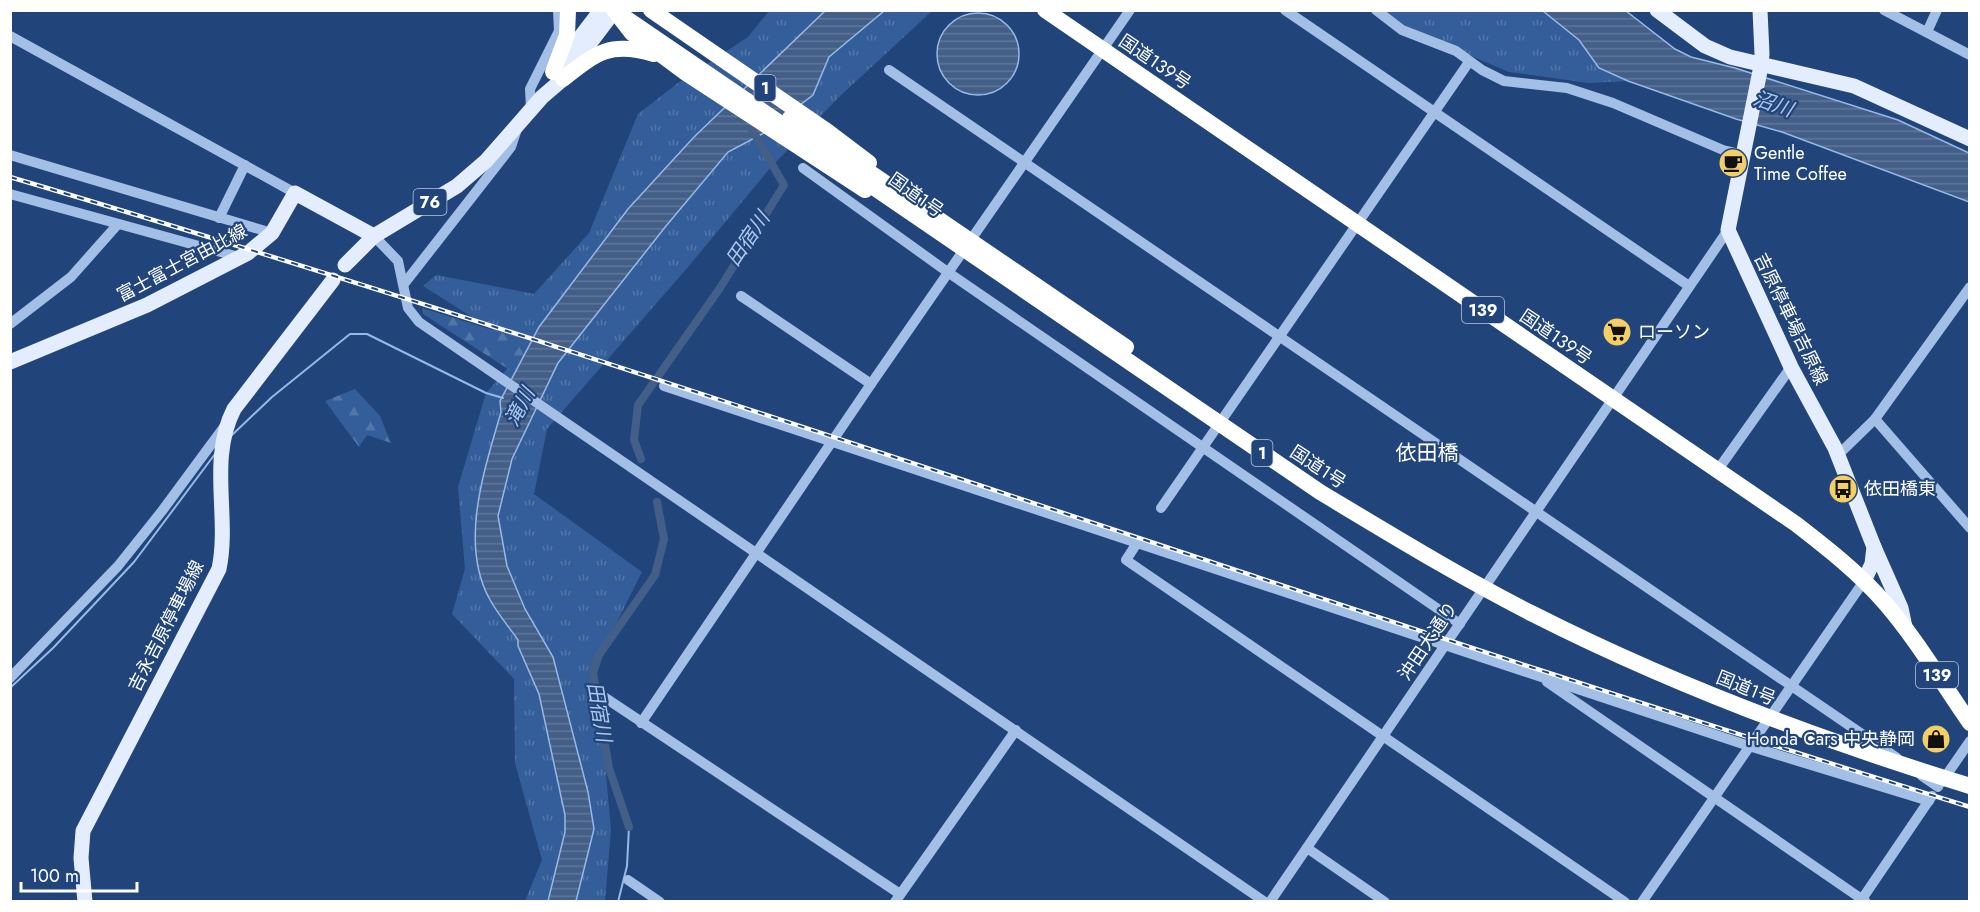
<svg xmlns="http://www.w3.org/2000/svg" width="1980" height="912" font-family="Jost,'Noto Sans JP',sans-serif">
	<defs>
		<pattern id="grass-tufts" width="24" height="20" patternUnits="userSpaceOnUse" patternTransform="scale(1.5)"><rect width="24" height="20" fill="#345e99"/><path d="M3 7l-1-3M5 7V3M7 7l1-3M15 17l-1-3M17 17v-4M19 17l1-3" fill="none" stroke="#5276a8"/></pattern>
		<pattern id="forest-firs" width="22" height="20" patternUnits="userSpaceOnUse" patternTransform="scale(1.5)"><rect width="22" height="20" fill="#345e99"/><path d="M5 1l3.5 6h-7zM16 11l3.5 6h-7z" fill="#5276a8"/></pattern>
		<pattern id="water-rules" width="6" height="5" patternUnits="userSpaceOnUse" patternTransform="scale(1.5)"><rect width="6" height="5" fill="#445f87"/><path d="M0 2.5h6" fill="none" stroke="#607799"/></pattern>
	</defs>
	<rect width="100%" height="100%" fill="#21457b"/>
	<!-- grass -->
	<g fill="url(#grass-tufts)">
		<polygon points="769,11 932,11 840,96 771,167 688,267 547,429 534,494 642,572 596,664 611,830 605,901 525,901 542,860 515,763 514,679 452,614 465,569 458,487 486,393 524,350 423,286 436,275 534,294 589,233 638,114 678,83 748,37"/>
		<polygon points="1384,11 1543,11 1579,40 1599,68 1628,81 1589,83 1509,72 1401,26"/>
	</g>
	<!-- forest -->
	<g fill="url(#forest-firs)">
		<polygon points="422,308 528,341 516,374 423,314"/>
		<polygon points="355,389 380,416 391,443 367,435 359,447 325,401"/>
	</g>
	<!-- water -->
	<g fill="url(#water-rules)" stroke="#96b9e7" stroke-width="1.5">
		<path d="M 825,11 L 884,11 L 829,57 L 813,95 L 762,134 L 728,152 L 666,226 L 558,363 L 512,459 L 498,516 L 507,566 L 525,609 L 553,657 L 588,792 L 594,829 L 576,901 L 548,901 L 565,832 L 565,815 L 539,694 L 518,646 L 518,640 C 509,627 497,613 489,598 C 459,542 485,468 501,412 L 500,401 L 539,327 L 628,209 L 694,137 Z"/>
		<polygon points="1543,11 1626,11 1675,49 1691,57 1735,68 1898,120 1969,153 1969,202 1782,132 1736,119 1628,81 1599,68 1579,40"/>
		<circle cx="978" cy="54" r="41"/>
	</g>
	<g fill="none" stroke-linecap="round" stroke-linejoin="round">
		<!-- stream -->
		<g stroke="#96b9e7" stroke-width="2">
			<polyline points="231,436 272,397 350,334 367,334 486,393 503,398"/>
			<polyline points="10,688 53,648 134,562 215,454"/>
			<polyline points="618,902 627,866 629,827"/>
		</g>
		<!-- canal -->
		<g stroke="#445f87" stroke-width="8">
			<polyline points="641,459 634,440 638,405 720,288 784,185 751,128"/>
			<polyline points="629,827 609,768 593,673 599,655 655,575 664,539 657,502"/>
		</g>
		<!-- minor -->
		<g stroke="#a3bfe6" stroke-width="10">
			<polyline points="1285,10 1689,286"/>
			<polyline points="1376,10 1402,30 1456,51 1482,70 1504,81 1567,88 1613,103 1723,150 1744,155"/>
			<polyline points="1884,10 1970,55"/>
			<polyline points="1927,32 1937,10"/>
			<polyline points="10,36 295,193"/>
			<polyline points="889,70 1897,758"/>
			<polyline points="531,108 530,89 559,31 558,10"/>
			<polyline points="10,155 272,233"/>
			<polyline points="803,168 949,273 1460,624"/>
			<polyline points="10,194 239,257"/>
			<polyline points="219,218 245,165"/>
			<polyline points="374,236 398,261 408,308 419,322 1265,902"/>
			<polyline points="404,284 511,147 517,129"/>
			<polyline points="741,296 871,384"/>
			<polyline points="10,324 71,277 118,224"/>
			<polyline points="664,386 1749,746 1929,801"/>
			<polyline points="1875,419 1970,528"/>
			<polyline points="1838,455 1875,419 1970,287"/>
			<polyline points="1717,471 1791,367"/>
			<polyline points="1161,508 1469,62"/>
			<polyline points="1137,543 1126,560 1625,902"/>
			<polyline points="10,678 118,566 162,511 224,427"/>
			<polyline points="1547,682 1866,902"/>
			<polyline points="604,697 900,894"/>
			<polyline points="641,723 871,384 1130,10"/>
			<polyline points="1922,776 1938,787"/>
			<polyline points="1941,783 1970,741"/>
			<polyline points="1307,848 1385,902"/>
			<polyline points="628,880 660,902"/>
			<polyline points="895,902 1016,730"/>
			<polyline points="1270,902 1728,230"/>
			<polyline points="1642,902 1864,581"/>
			<polyline points="1860,902 1932,796"/>
		</g>
		<!-- major -->
		<g stroke="#e4edfd" stroke-width="15">
			<polyline points="1657,10 1705,46 1730,57 1854,86 1970,139"/>
			<polyline points="1760,10 1762,54 1760,71 1728,230 1791,367 1835,448 1874,547 1872,564 1864,581"/>
			<polyline points="559,65 601,10"/>
			<polyline points="345,265 374,236"/>
			<polyline points="10,362 147,305 248,253 272,233 295,193 374,236 457,186 486,161 542,97 563,79 615,10"/>
			<polyline points="1874,547 1901,608 1905,627"/>
			<path d="M 85,902 L 81,858 L 83,831 L 219,569 C 230,516 208,460 234,409 L 333,280"/>
		</g>
		<!-- highway -->
		<g stroke="#fff" stroke-width="16">
			<polyline points="651,10 824,129 869,163"/>
			<path d="M 1045,10 L 1796,524 C 1827,548 1859,573 1885,603 C 1917,640 1942,683 1970,723"/>
			<polyline points="618,15 632,33 686,73 865,190"/>
			<polyline points="553,72 567,35 568,10"/>
			<path d="M 563,79 C 597,52 611,41 654,54"/>
		</g>
		<!-- rail casing -->
		<g stroke="#fff" stroke-width="4.5">
			<path id="rail" d="M 10,177 C 668,372 1314,604 1970,807"/>
		</g>
		<!-- rail -->
		<use href="#rail" stroke="#21457b" stroke-width="2" stroke-dasharray="7" stroke-linecap="butt"/>
		<!-- highway-bridge -->
		<g stroke="#fff" stroke-width="16">
			<path d="M 614,10 L 1320,492 C 1390,534 1460,577 1533,614 C 1673,685 1820,740 1970,786"/>
			<polyline points="790,118 1126,347"/>
		</g>
	</g>
	<!-- icons -->
	<defs>
		<g id="cafe-disc" transform="scale(1.5)"><circle r="9.5" fill="#f3cf64" stroke="#21457b"/><path d="M-5.5-4.5H6V0H3Q3 3.5 0 3.5H-2.5Q-5.5 3.5-5.5 0ZM3-3.2v2h1.7v-2ZM-6 4.5H4V6H-6Z" fill="#111"/></g>
		<g id="supermarket-disc" transform="scale(1.5)"><circle r="9.5" fill="#f3cf64" stroke="#21457b"/><path d="M-6-5.5h2.5l.6 2H6L4.5 2H-2.5L-4.4-4H-6ZM-1.5 3.2a1.3 1.3 0 1 0 .1 0ZM3 3.2a1.3 1.3 0 1 0 .1 0Z" fill="#111"/></g>
		<g id="bus-disc" transform="scale(1.5)"><circle r="9.5" fill="#f3cf64" stroke="#21457b"/><path d="M-5-6H5V4H4V6H2V4H-2V6H-4V4H-5ZM-3.5-4V0h7V-4ZM-3.5 1.2v1.5H-2V1.2ZM2 1.2v1.5H3.5V1.2Z" fill="#111"/></g>
		<g id="shop-disc" transform="scale(1.5)"><circle r="9.5" fill="#f3cf64" stroke="#21457b"/><path d="M-5-2.5h2.3a2.7 3.5 0 0 1 5.4 0H5L5.5 6h-11ZM-1.5-2.5h3a1.5 2.3 0 0 0-3 0Z" fill="#111"/></g>
	</defs>
	<g fill-rule="evenodd">
		<use href="#cafe-disc" x="1733" y="163"/>
		<use href="#supermarket-disc" x="1617" y="332"/>
		<use href="#bus-disc" x="1843" y="489"/>
		<use href="#shop-disc" x="1936" y="739"/>
	</g>
	<g text-anchor="middle" dominant-baseline="central" stroke-width="4.5" stroke-linejoin="round" paint-order="stroke">
		<!-- shield labels -->
		<g fill="#21457b" stroke="#bcc7d7" stroke-width="1.5">
			<rect x="754.5" y="75" width="21" height="26" rx="4.5"/>
			<rect x="413.5" y="189" width="33" height="26" rx="4.5"/>
			<rect x="1462" y="297" width="42" height="26" rx="4.5"/>
			<rect x="1251.5" y="440" width="21" height="26" rx="4.5"/>
			<rect x="1916" y="662" width="42" height="26" rx="4.5"/>
		</g>
		<g font-size="16" font-weight="bold" fill="#fff">
			<text x="765" y="88">1</text>
			<text x="430" y="202">76</text>
			<text x="1483" y="310">139</text>
			<text x="1262" y="453">1</text>
			<text x="1937" y="675">139</text>
		</g>
		<!-- street labels -->
		<g font-size="18" fill="#fff" stroke="#21457b">
			<text transform="translate(1155 62) rotate(34)">国道139号</text>
			<text transform="translate(916 195) rotate(35)">国道1号</text>
			<text transform="translate(182 263) rotate(-28)">富士富士宮由比線</text>
			<text transform="translate(1791 319) rotate(64)">吉原停車場吉原線</text>
			<text transform="translate(1556 337) rotate(34)">国道139号</text>
			<text transform="translate(1318 467) rotate(33)">国道1号</text>
			<text transform="translate(166 626) rotate(-63)">吉永吉原停車場線</text>
			<text transform="translate(1428 641) rotate(-56)">沖田大通り</text>
			<text transform="translate(1746 688) rotate(22)">国道1号</text>
		</g>
		<!-- poi labels -->
		<g font-size="18" fill="#fff" stroke="#21457b" text-anchor="start">
			<text x="1754" y="153">Gentle<tspan x="1754" dy="21">Time Coffee</tspan></text>
			<text x="1638" y="332">ローソン</text>
			<text x="1864" y="489">依田橋東</text>
			<text x="1915" y="739" text-anchor="end">Honda Cars 中央静岡</text>
		</g>
		<!-- water labels -->
		<g font-size="20" font-style="italic" fill="#aec9ee" stroke="#21457b">
			<text transform="translate(1773 104) rotate(19)">沼川</text>
			<text transform="translate(748 239) rotate(-56)">田宿川</text>
			<text transform="translate(520 407) rotate(-62)">滝川</text>
			<text transform="translate(599 712) rotate(80)">田宿川</text>
		</g>
		<!-- quarter labels -->
		<g font-size="21" fill="#fff" stroke="#21457b">
			<text x="1427" y="453">依田橋</text>
		</g>
	</g>
	<!-- border -->
	<rect width="1980" height="912" fill="none" stroke="#ffffff" stroke-width="24"/>
	<!-- scale -->
	<path d="M21 882v9h116v-9" fill="none" stroke="#ffffff" stroke-width="3"/>
	<text x="30" y="882" font-size="18" fill="#ffffff" stroke="#21457b" stroke-width="4.5" paint-order="stroke">100 m</text>
</svg>
